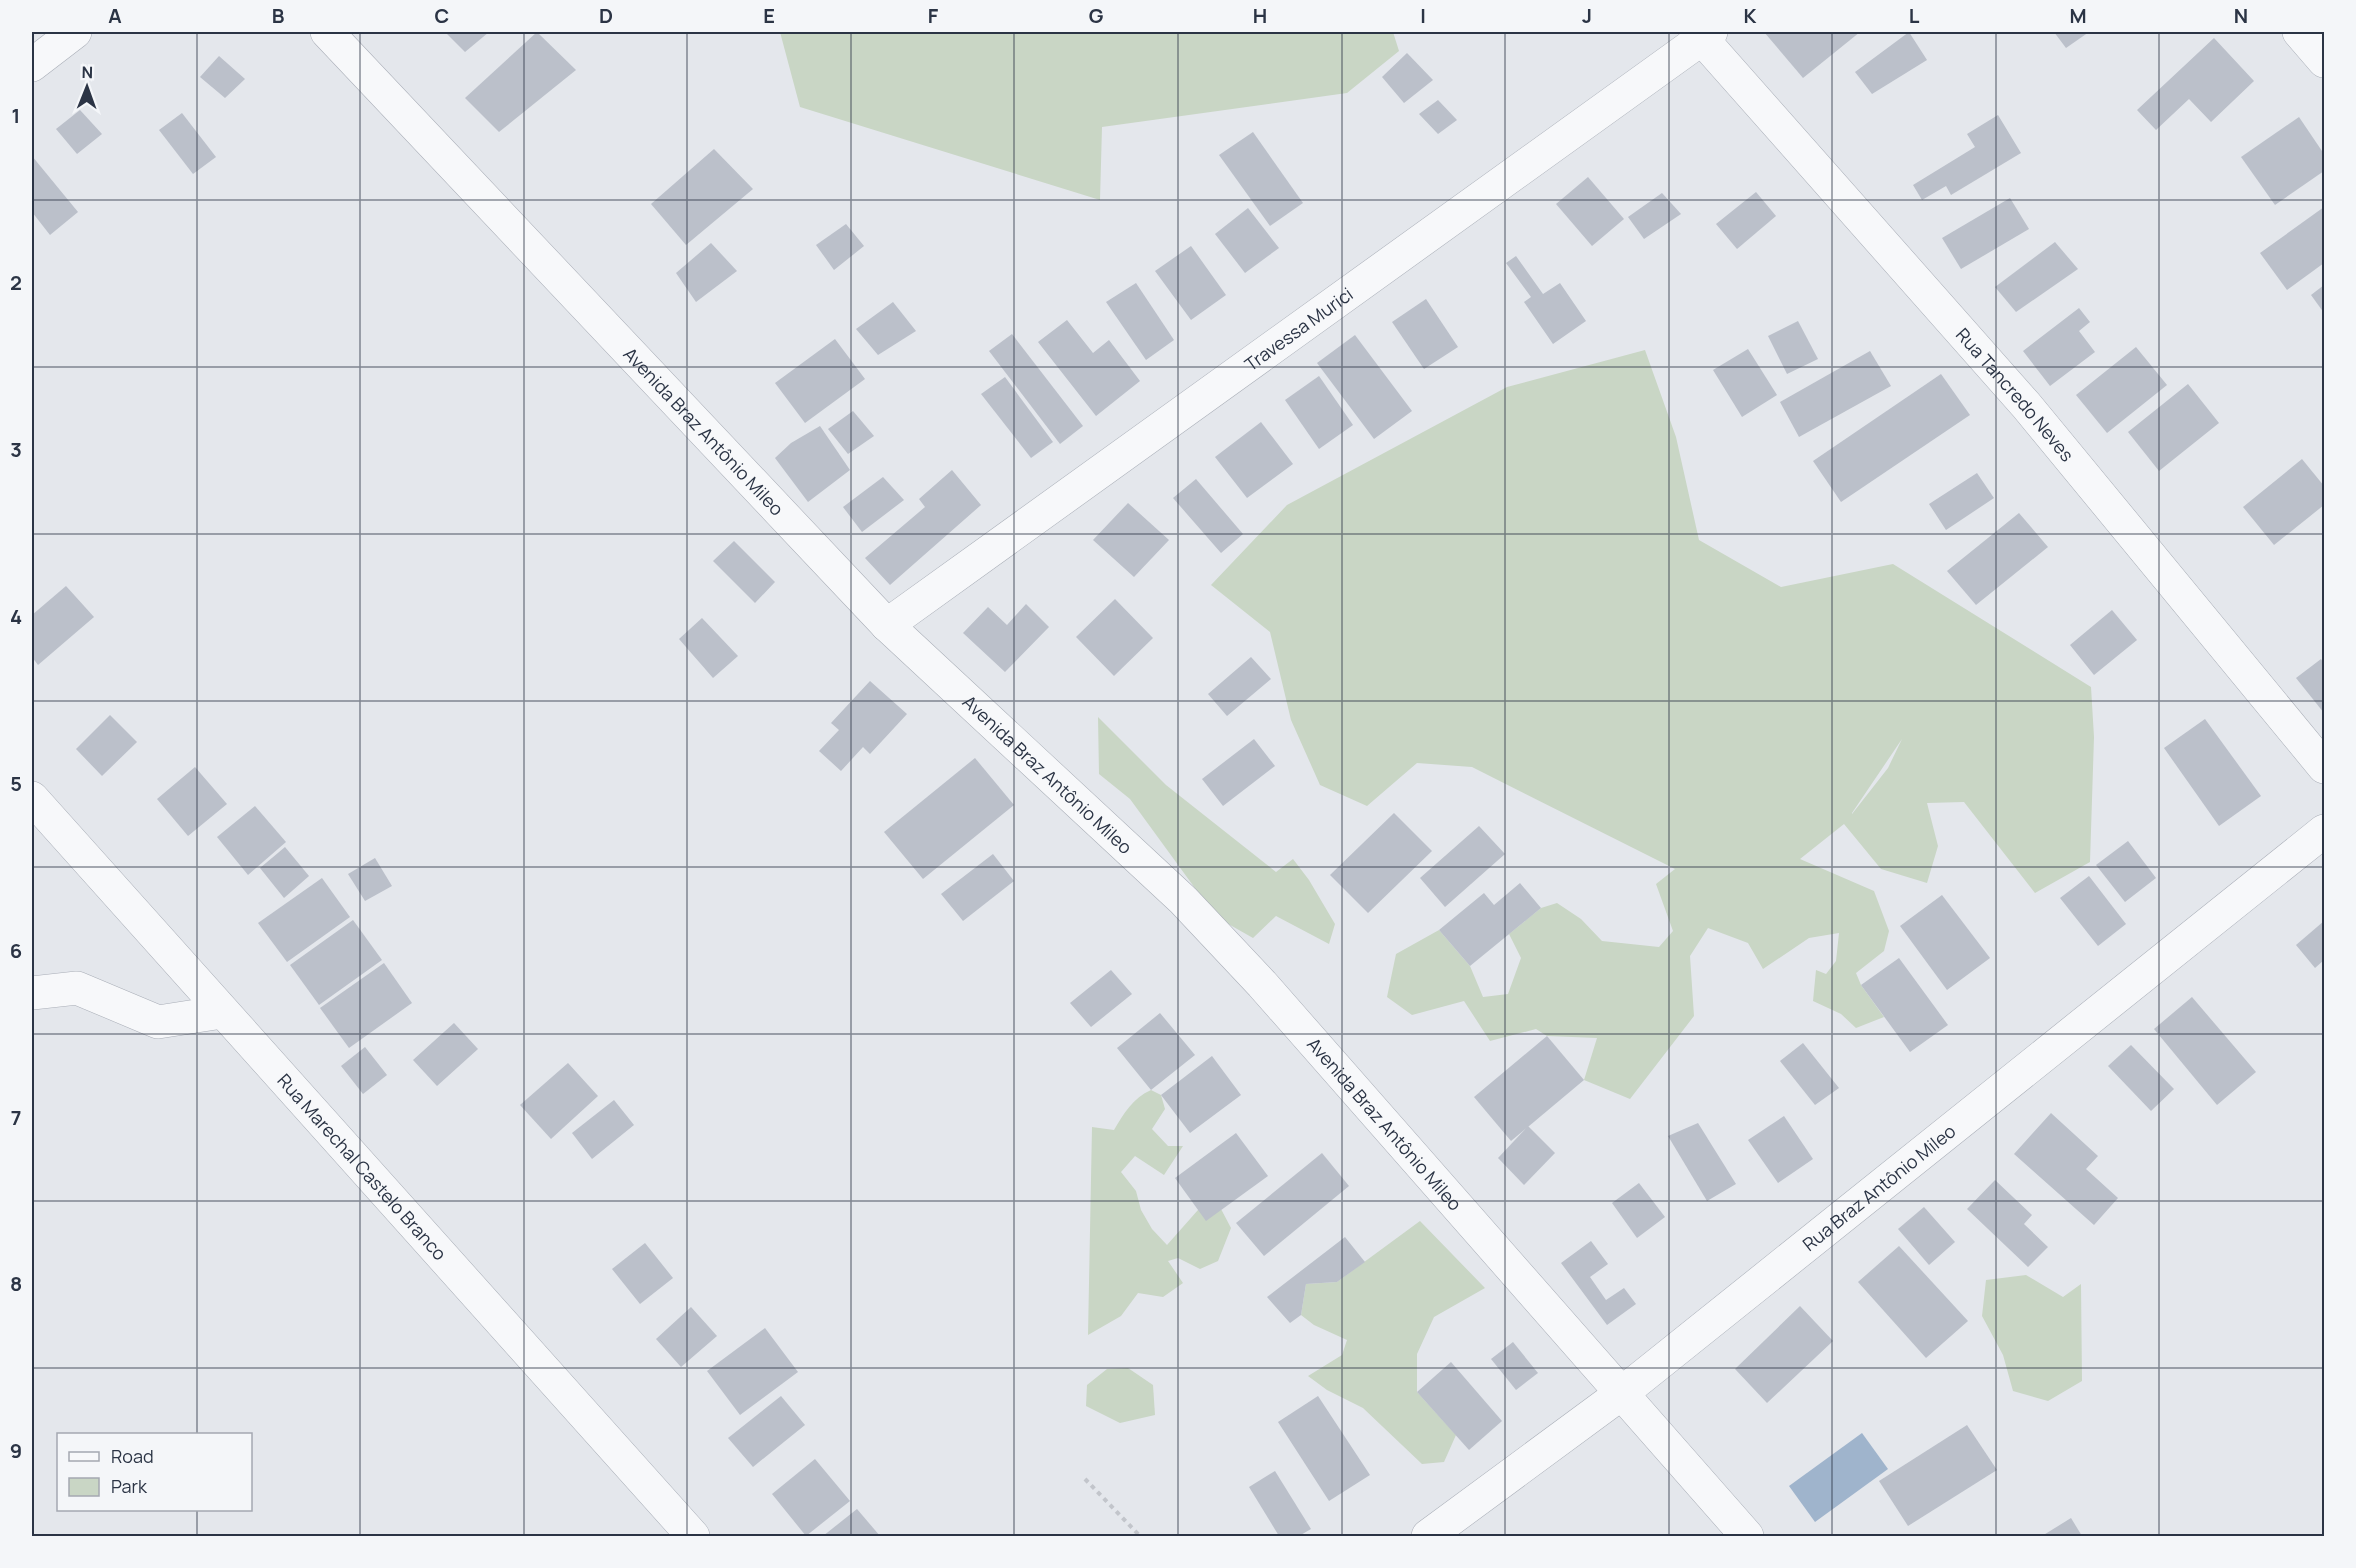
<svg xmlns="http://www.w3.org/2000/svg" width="2356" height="1568" font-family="Manrope,sans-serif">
	<rect width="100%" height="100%" fill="#e4e7ec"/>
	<!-- green -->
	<g fill="#c9d6c5" fill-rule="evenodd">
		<polygon points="780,32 1393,32 1399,51 1347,93 1102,127 1100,200 800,107"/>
		<path d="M 1645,350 L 1676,437 L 1699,540 L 1781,587 L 1893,564 L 2091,687 L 2094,737 L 2090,862 L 2035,893 L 1964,802 L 1927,803 L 1938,846 L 1927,883 L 1881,869 L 1844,824 L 1800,859 L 1874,891 L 1889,931 L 1884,951 L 1856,973 L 1861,985 L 1884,1017 L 1856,1028 L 1841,1014 L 1813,1001 L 1816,970 L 1826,974 L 1836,961 L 1839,933 L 1809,938 L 1763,969 L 1748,943 L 1708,928 L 1690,956 L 1694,1016 L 1630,1099 L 1584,1080 L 1597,1038 L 1547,1036 L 1536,1029 L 1490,1041 L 1464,1001 L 1412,1015 L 1387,997 L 1396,954 L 1439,930 L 1470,966 L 1483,997 L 1508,994 L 1521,958 L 1509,934 L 1541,908 L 1557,903 L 1581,919 L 1602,941 L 1659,947 L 1673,931 L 1656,884 L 1675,869 L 1472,767 L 1417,763 L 1367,806 L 1320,785 L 1291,720 L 1270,632 L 1211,585 L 1287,505 L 1507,387 ZM 1902,739 L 1888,768 L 1852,814 L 1852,813 Z"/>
		<polygon points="1098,717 1166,785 1276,872 1293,859 1309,880 1335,924 1329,944 1276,916 1253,938 1216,917 1130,799 1099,774"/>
		<path d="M 1151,1090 L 1161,1095 L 1165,1109 L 1152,1129 L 1168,1146 L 1183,1146 L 1164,1175 L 1135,1156 L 1121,1172 L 1136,1191 L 1141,1210 L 1152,1229 L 1167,1245 L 1198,1210 L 1221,1209 L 1231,1228 L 1218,1261 L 1200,1269 L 1178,1258 L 1168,1261 L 1183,1283 L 1163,1297 L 1138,1293 L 1121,1316 L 1088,1335 L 1092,1127 L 1114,1130 C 1124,1113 1133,1098 1151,1090 Z"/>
		<polygon points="1420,1221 1485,1288 1434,1317 1417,1354 1417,1392 1456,1435 1444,1462 1422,1464 1363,1408 1327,1390 1308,1376 1342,1355 1347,1340 1314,1325 1301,1315 1306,1284 1337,1282"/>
		<polygon points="2026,1275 2063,1297 2081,1284 2082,1381 2048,1401 2013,1391 2003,1355 1982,1316 1986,1280"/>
		<polygon points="1128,1368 1153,1385 1155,1415 1120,1423 1086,1406 1087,1385 1107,1369"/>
	</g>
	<!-- water -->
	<polygon fill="#9fb4cc" points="1862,1433 1888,1469 1815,1522 1789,1486"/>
	<!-- building -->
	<g fill="#bbc0ca">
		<polygon points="445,32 489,32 465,52"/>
		<polygon points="537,32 576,70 499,132 465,98"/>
		<polygon points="1764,32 1860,32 1803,78"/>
		<polygon points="1909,32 1927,60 1872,94 1855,72"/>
		<polygon points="2054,32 2089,32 2066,48"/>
		<polygon points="2214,38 2254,81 2211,122 2189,99 2156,130 2137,110"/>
		<polygon points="1407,53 1433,80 1404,103 1382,77"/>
		<polygon points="219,56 245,79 225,98 200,77"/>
		<polygon points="1438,100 1457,120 1438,134 1419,114"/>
		<polygon points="80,110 102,134 77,154 56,129"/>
		<polygon points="182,113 216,157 193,174 159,130"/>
		<polygon points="1998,115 2021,153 1951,195 1946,186 1922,200 1913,185 1975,147 1967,134"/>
		<polygon points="2299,117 2324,154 2324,171 2275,205 2241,157"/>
		<polygon points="1253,132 1303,203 1270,226 1219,155"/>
		<polygon points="714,149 753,189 686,245 651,204"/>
		<polygon points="32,156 78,212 50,235 32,212"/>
		<polygon points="1588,177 1624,219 1592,246 1556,204"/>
		<polygon points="1756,192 1776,216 1737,249 1716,224"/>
		<polygon points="1662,193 1681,214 1644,239 1628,217"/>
		<polygon points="2010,198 2029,229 1961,269 1942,238"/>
		<polygon points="2324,207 2324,263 2287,290 2260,253"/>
		<polygon points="1248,208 1279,248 1245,273 1215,234"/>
		<polygon points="846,224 864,246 834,270 816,245"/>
		<polygon points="2055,242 2078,269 2016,312 1995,287"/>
		<polygon points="711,243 737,271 696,302 676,273"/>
		<polygon points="1191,246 1226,295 1191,320 1155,271"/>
		<polygon points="1516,256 1543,294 1560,283 1586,321 1553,344 1524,302 1531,297 1506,263"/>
		<polygon points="1136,283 1174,340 1146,360 1106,302"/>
		<polygon points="2324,285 2324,313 2311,295"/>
		<polygon points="1426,299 1458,347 1424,369 1392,322"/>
		<polygon points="893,302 916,331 878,355 856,329"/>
		<polygon points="2079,308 2090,322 2079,331 2095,352 2050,386 2023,351"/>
		<polygon points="1067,320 1093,353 1109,340 1140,381 1096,416 1038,342"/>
		<polygon points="1798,321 1818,359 1787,374 1768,336"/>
		<polygon points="1012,334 1083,426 1060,444 989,351"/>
		<polygon points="1355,335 1412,411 1374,439 1317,363"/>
		<polygon points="835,339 865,379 805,423 775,383"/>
		<polygon points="2136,347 2167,385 2107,433 2076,395"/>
		<polygon points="1748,349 1777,395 1742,417 1713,370"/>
		<polygon points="1870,351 1891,386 1799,437 1780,402"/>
		<polygon points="1941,374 1970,415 1841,502 1813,461"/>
		<polygon points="1319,376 1353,425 1319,449 1285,400"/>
		<polygon points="1005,377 1053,442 1031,458 981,394"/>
		<polygon points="2188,384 2219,423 2159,471 2128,432"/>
		<polygon points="853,411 874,436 848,454 828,429"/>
		<polygon points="1261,422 1293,464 1247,498 1215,457"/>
		<polygon points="820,426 850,470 808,502 775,458 791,443"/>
		<polygon points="2302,459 2324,486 2324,505 2274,545 2243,507"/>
		<polygon points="952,470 981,505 890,585 865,558 925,507 919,499"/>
		<polygon points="1977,473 1994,498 1946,530 1929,504"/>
		<polygon points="883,477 904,500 862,532 843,507"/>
		<polygon points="1196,479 1243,534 1221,553 1173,498"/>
		<polygon points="1128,503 1169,540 1134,577 1093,540"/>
		<polygon points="2019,513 2048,547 1976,605 1947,571"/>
		<polygon points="734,541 775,582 755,603 713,561"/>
		<polygon points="66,586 94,617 38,665 32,657 32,615"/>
		<polygon points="1115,599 1153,638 1114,676 1076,637"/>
		<polygon points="1026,604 1049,627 1005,672 963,633 988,607 1007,625"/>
		<polygon points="2112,610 2137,640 2094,675 2070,645"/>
		<polygon points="702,618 738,656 713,678 679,639"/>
		<polygon points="1251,657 1271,679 1227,716 1208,694"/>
		<polygon points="2321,659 2324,664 2324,713 2296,678"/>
		<polygon points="870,681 907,714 870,754 863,747 841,771 819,751 839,730 831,723"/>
		<polygon points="110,715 137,742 102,776 76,749"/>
		<polygon points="2205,719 2261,796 2219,826 2164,748"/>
		<polygon points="1254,739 1275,766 1223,806 1202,779"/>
		<polygon points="975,758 1014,805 923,879 884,832"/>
		<polygon points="195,767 227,804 188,836 157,799"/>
		<polygon points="255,806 286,842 248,875 217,837"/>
		<polygon points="1394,813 1432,851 1368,913 1330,875"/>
		<polygon points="1479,826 1505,854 1445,907 1420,878"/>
		<polygon points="2128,841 2156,878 2125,902 2096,865"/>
		<polygon points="285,847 309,876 284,898 260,868"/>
		<polygon points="993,854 1014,881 963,921 941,894"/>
		<polygon points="375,858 392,886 365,901 348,874"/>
		<polygon points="2089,876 2126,924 2098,946 2060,898"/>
		<polygon points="322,878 350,917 287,962 258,923"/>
		<polygon points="1520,883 1541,908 1470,966 1439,930 1484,893 1494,905"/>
		<polygon points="1942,895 1990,958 1947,990 1900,926"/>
		<polygon points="353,920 382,960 319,1005 290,965"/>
		<polygon points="2324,921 2324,960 2315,968 2296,945"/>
		<polygon points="1899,958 1948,1025 1910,1052 1861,985"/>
		<polygon points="384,963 412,1003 349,1048 320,1008"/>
		<polygon points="1111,970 1132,994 1091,1027 1070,1003"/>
		<polygon points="2192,997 2256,1072 2217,1105 2154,1029"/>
		<polygon points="1160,1013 1195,1055 1151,1090 1117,1048"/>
		<polygon points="454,1023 478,1049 437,1086 413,1060"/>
		<polygon points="1547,1036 1584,1080 1511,1141 1474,1097"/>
		<polygon points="1803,1043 1839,1088 1815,1105 1780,1061"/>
		<polygon points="2131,1045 2174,1089 2151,1111 2108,1066"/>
		<polygon points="365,1047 387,1075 363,1094 341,1066"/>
		<polygon points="1212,1056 1241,1095 1190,1133 1161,1095"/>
		<polygon points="568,1063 598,1096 551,1139 520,1105"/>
		<polygon points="614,1100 634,1125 592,1159 572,1133"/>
		<polygon points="2051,1113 2098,1156 2086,1169 2118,1198 2094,1225 2014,1154"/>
		<polygon points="1784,1116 1813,1159 1778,1183 1748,1140"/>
		<polygon points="1698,1123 1736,1184 1707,1201 1668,1136"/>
		<polygon points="1528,1126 1555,1153 1524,1185 1498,1158"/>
		<polygon points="1236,1133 1268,1176 1206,1221 1175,1178"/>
		<polygon points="1322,1153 1349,1186 1264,1256 1236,1223"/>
		<polygon points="1995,1180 2032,1215 2024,1224 2048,1247 2028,1267 1967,1209"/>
		<polygon points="1639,1183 1665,1217 1637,1238 1612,1203"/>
		<polygon points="1924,1207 1955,1242 1929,1265 1898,1229"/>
		<polygon points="1345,1237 1365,1262 1337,1282 1306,1284 1301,1315 1290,1323 1267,1297"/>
		<polygon points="1591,1241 1608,1264 1590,1277 1606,1300 1624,1288 1636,1304 1607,1325 1561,1263"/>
		<polygon points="645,1243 673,1278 640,1304 612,1269"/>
		<polygon points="1899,1246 1968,1321 1926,1358 1858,1282"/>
		<polygon points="1800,1306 1833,1341 1767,1403 1735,1369"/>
		<polygon points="691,1307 717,1336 681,1367 656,1339"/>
		<polygon points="765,1328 798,1372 740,1415 707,1371"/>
		<polygon points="1513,1342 1538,1373 1516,1390 1491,1359"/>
		<polygon points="1451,1362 1502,1421 1469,1450 1417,1392"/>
		<polygon points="781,1396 805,1425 753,1467 728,1438"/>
		<polygon points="1318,1396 1370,1475 1329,1501 1278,1422"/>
		<polygon points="1967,1425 1997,1470 1908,1526 1879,1481"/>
		<polygon points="815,1459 850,1501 806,1536 772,1494"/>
		<polygon points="1275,1471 1311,1529 1299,1536 1279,1536 1249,1487"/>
		<polygon points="857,1509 880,1536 823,1536"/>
		<polygon points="2071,1518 2082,1536 2042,1536"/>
	</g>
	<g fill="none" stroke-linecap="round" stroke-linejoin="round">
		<!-- street casing -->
		<g stroke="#a9aeb7" stroke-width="34">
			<g id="street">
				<path id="s1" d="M 327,32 L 887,625 L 1183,900 L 1262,984 L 1747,1536"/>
				<path id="s2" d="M 1696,32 L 2026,405 L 2324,767"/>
				<polyline points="2299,32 2324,61"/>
				<polyline points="32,65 75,32"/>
				<path id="s3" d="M 887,625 L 1711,32"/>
				<path id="s4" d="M 32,798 L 693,1536"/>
				<polyline points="32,993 77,988 158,1022 222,1012"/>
				<path id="s5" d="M 1428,1536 L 1622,1393 L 2324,831"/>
			</g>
		</g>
		<!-- path -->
		<polyline stroke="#c2c5cb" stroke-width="4" stroke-dasharray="4.5 4.5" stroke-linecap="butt" points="1085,1479 1140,1536"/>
		<!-- street -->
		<use href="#street" stroke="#f7f8fa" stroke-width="33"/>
	</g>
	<!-- grid -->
	<path fill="none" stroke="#2b3445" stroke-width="1.5" stroke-opacity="0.55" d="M 197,32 L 197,1434M 360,32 L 360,1536M 524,32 L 524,1536M 687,32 L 687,1536M 851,32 L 851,1536M 1014,32 L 1014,1536M 1178,32 L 1178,1536M 1342,32 L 1342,1536M 1505,32 L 1505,1536M 1669,32 L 1669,1536M 1832,32 L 1832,1536M 1996,32 L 1996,1536M 2159,32 L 2159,1536M 32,200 L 2324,200M 32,367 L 2324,367M 32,534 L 2324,534M 32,701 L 2324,701M 32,867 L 2324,867M 32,1034 L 2324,1034M 32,1201 L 2324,1201M 32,1368 L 2324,1368M 197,1510 L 197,1536"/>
	<g text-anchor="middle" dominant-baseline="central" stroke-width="4.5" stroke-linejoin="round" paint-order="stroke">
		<!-- street labels -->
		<g font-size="18" fill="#2b3445" stroke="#f4f6f9">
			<text stroke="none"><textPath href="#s3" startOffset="507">Travessa Murici</textPath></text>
			<text stroke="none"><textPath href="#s2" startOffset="483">Rua Tancredo Neves</textPath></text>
			<text stroke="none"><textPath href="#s1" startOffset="549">Avenida Braz Antônio Mileo</textPath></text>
			<text stroke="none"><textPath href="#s1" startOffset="1035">Avenida Braz Antônio Mileo</textPath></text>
			<text stroke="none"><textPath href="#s1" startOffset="1521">Avenida Braz Antônio Mileo</textPath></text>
			<text stroke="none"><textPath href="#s4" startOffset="495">Rua Marechal Castelo Branco</textPath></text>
			<text stroke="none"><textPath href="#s5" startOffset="570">Rua Braz Antônio Mileo</textPath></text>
		</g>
	</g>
	<!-- border -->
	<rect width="2356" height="1568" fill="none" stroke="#f4f6f9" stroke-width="66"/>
	<!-- legend -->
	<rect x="57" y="1433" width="195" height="78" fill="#f4f6f9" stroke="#a4a8b1" stroke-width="1.5"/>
	<rect x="69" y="1452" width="30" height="9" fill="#f7f8fa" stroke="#a4a8b1" stroke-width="1.5"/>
	<text x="111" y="1463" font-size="18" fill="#2b3445">Road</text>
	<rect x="69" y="1478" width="30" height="18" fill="#c9d6c5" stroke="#a4a8b1" stroke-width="1.5"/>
	<text x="111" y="1493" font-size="18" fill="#2b3445">Park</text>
	<!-- north arrow -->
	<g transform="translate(87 87) rotate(1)" stroke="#f4f6f9" stroke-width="4.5" paint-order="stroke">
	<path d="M0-4.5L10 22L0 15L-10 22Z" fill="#2b3445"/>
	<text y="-9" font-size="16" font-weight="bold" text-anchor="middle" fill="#2b3445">N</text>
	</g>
	<rect x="33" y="33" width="2290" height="1502" fill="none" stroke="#2b3445" stroke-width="2"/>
	<g font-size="20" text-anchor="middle" font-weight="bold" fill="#2b3445">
		<text x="115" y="23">A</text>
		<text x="278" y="23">B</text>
		<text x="442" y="23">C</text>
		<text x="606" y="23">D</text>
		<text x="769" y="23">E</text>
		<text x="933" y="23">F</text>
		<text x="1096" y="23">G</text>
		<text x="1260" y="23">H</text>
		<text x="1423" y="23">I</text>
		<text x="1587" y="23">J</text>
		<text x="1750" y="23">K</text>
		<text x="1914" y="23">L</text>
		<text x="2078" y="23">M</text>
		<text x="2241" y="23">N</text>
		<text x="16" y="123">1</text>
		<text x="16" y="290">2</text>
		<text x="16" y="457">3</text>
		<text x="16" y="624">4</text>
		<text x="16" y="791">5</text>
		<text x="16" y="958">6</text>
		<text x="16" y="1125">7</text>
		<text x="16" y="1291">8</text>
		<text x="16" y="1458">9</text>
	</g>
</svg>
